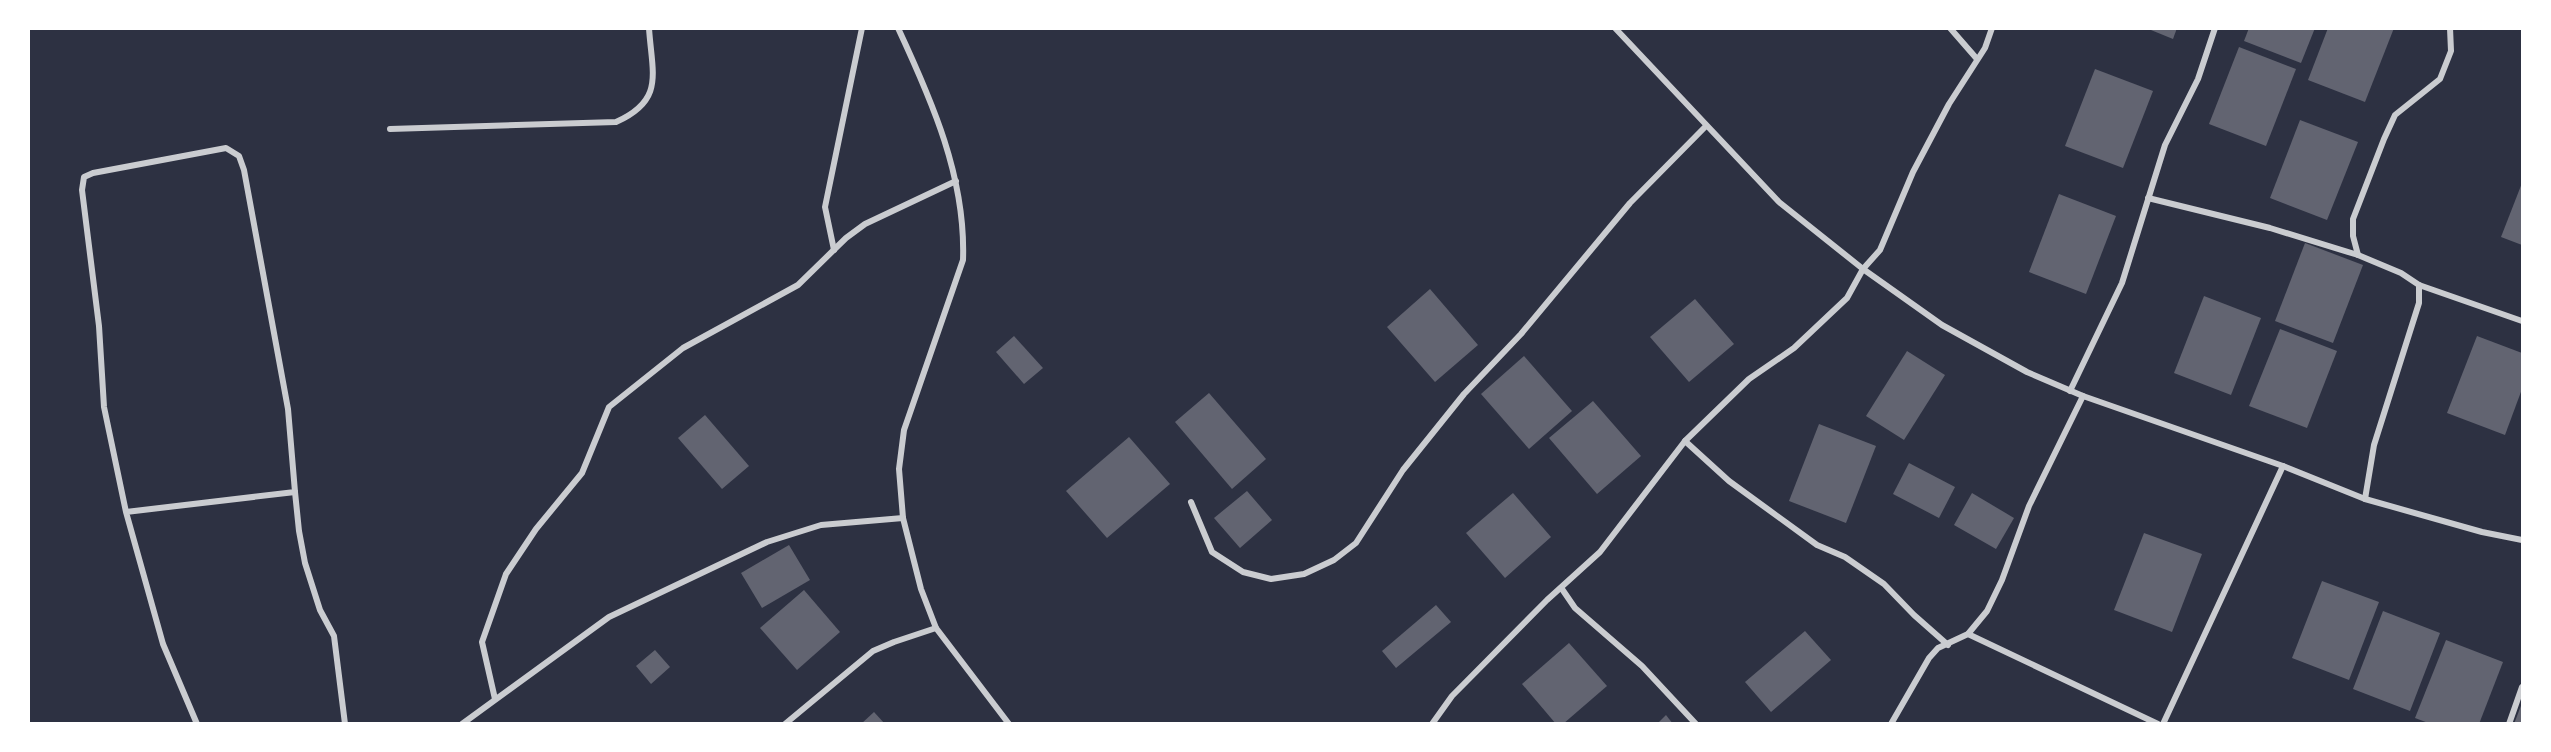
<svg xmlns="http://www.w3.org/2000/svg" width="2551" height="752" font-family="'Exo 2',sans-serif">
	<rect width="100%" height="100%" fill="#2d3142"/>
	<!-- building -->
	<g fill="#626471">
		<polygon points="2146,28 2177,28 2173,39"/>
		<polygon points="2249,28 2315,28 2301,63 2244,41"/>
		<polygon points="2328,28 2394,28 2365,102 2308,80"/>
		<polygon points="2239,47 2296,69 2266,146 2209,124"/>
		<polygon points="2095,69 2153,91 2123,168 2065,146"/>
		<polygon points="2300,120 2358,142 2327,220 2270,198"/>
		<polygon points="2522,183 2522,245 2501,237"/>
		<polygon points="2059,194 2116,216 2086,294 2029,272"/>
		<polygon points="2305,243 2363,265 2333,343 2275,321"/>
		<polygon points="1430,289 1478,345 1435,382 1387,327"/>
		<polygon points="2204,296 2261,318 2231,395 2174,373"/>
		<polygon points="1695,299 1734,344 1689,382 1650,337"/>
		<polygon points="2280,329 2337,351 2307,428 2249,406"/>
		<polygon points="1014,336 1043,368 1024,384 996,352"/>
		<polygon points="2477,336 2522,353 2522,389 2505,435 2447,413"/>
		<polygon points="1907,351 1945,375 1904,440 1866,416"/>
		<polygon points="1524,356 1572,411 1529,449 1481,394"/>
		<polygon points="1209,393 1266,459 1232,489 1175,422"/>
		<polygon points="1593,401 1641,456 1597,494 1549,438"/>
		<polygon points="705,415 749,466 722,489 678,438"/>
		<polygon points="1819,424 1876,446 1846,523 1789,501"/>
		<polygon points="1129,437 1170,484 1107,538 1066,491"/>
		<polygon points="1909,463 1955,487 1939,518 1893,494"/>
		<polygon points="1247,491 1272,520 1240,548 1214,518"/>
		<polygon points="1513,493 1551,537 1505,578 1466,533"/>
		<polygon points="1972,493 2014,518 1996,549 1954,525"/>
		<polygon points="2144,533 2202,554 2172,632 2114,610"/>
		<polygon points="789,545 810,580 762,608 741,573"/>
		<polygon points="2322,581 2379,602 2349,680 2292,658"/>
		<polygon points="804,590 840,632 797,670 760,628"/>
		<polygon points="1436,605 1451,622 1396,668 1382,651"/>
		<polygon points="2383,611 2440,633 2410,711 2353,689"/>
		<polygon points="1805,631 1831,660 1771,712 1745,682"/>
		<polygon points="2446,640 2503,662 2479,724 2431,724 2415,718"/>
		<polygon points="1569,643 1607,686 1563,724 1556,724 1522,684"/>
		<polygon points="655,650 670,667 651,684 636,666"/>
		<polygon points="2522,703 2522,724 2514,724"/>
		<polygon points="874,712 885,724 861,724"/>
		<polygon points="1666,715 1673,724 1657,724"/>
	</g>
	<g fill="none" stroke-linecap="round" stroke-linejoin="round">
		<!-- minor -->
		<g stroke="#caccd0" stroke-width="6">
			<path d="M 898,28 C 932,101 966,178 963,260 L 904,430 L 899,469 L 903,518 L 921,589 L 936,628 L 1009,724"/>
			<polyline points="1615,28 1779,202 1863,269 1942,325 2027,372 2083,396 2283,466 2365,499 2482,532 2522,540"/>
			<polyline points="1950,28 1977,59"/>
			<path d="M 390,129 L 616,122 C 665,100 652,74 649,28"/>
			<polyline points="2148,198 2270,228 2358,255 2401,273 2419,285 2522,321"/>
			<polyline points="834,250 825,207 862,28"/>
			<polyline points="2358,255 2353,236 2353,219 2384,139 2395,115 2440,79 2451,51 2450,28"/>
			<polyline points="2070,391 2122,283 2165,145 2198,79 2215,28"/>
			<polyline points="1685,441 1729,481 1817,545 1845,557 1884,584 1914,615 1948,645"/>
			<polyline points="295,492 299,531 305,563 320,610 334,636 345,724"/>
			<polyline points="2365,499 2374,445 2419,303 2419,285"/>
			<polyline points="1191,502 1212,552 1243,572 1271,579 1304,574 1334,560 1356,543 1403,470 1464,394 1521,334 1630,203 1706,126"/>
			<polyline points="126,512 104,407 99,326 82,190 84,177 93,173 226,148 239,156 244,170 288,409 295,492 126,512 163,644 197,724"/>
			<polyline points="1562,589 1575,608 1642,666 1696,724"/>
			<polyline points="1968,634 2158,724"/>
			<polyline points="495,699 482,642 506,574 536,529 582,473 609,407 683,348 798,285 846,238 865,224 956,181"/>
			<polyline points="462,724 609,617 767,542 821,525 903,518"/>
			<polyline points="785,724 873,651 894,642 936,628"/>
			<polyline points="1432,724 1452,696 1547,600 1600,552 1685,441 1749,379 1794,348 1847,298 1863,269 1880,250 1913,172 1949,104 1985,48 1992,28"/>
			<polyline points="1891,724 1929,658 1938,648 1968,634 1987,611 2002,580 2029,506 2083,396"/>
			<polyline points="2163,724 2283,466"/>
			<polyline points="2509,724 2522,687"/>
		</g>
	</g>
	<!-- border -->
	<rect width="2551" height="752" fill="none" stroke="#ffffff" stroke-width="60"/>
</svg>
